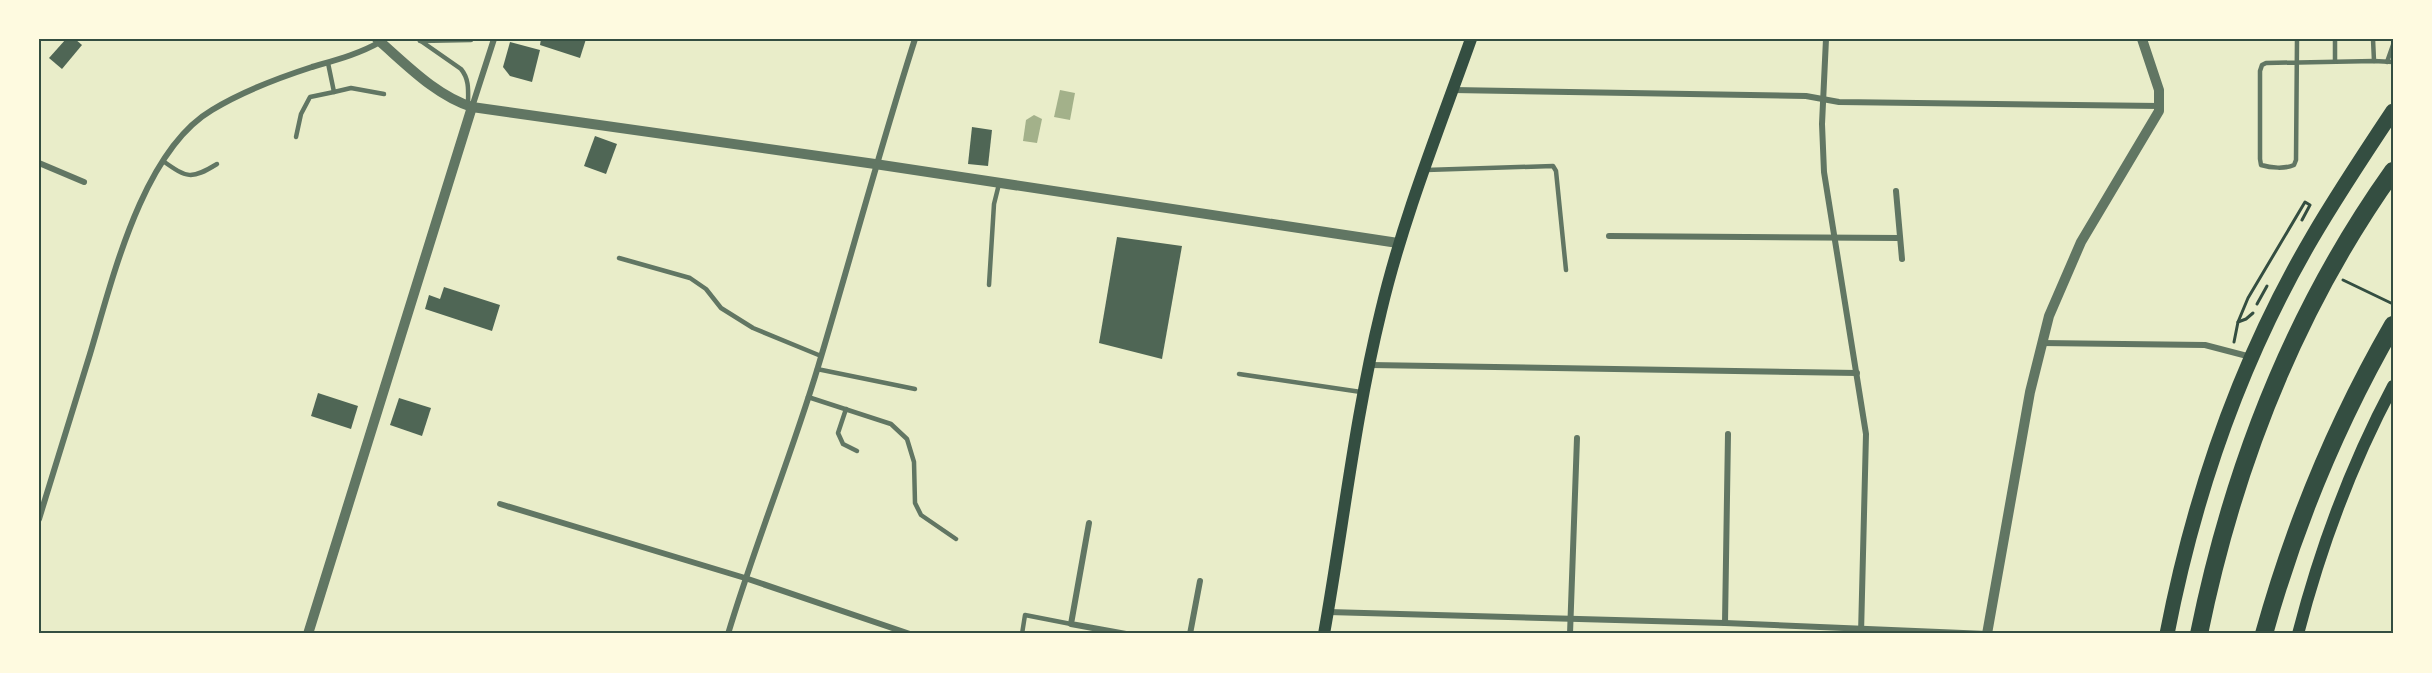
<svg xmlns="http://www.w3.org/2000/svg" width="2432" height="673" font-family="'Asap Condensed',sans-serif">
	<rect width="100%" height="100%" fill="#e9edc9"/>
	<!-- water -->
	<g fill="#a3b18a">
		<polygon points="1060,90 1075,93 1070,120 1054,117"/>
		<polygon points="1034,115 1042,119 1037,143 1023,141 1026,120"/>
	</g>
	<!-- building -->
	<g fill="#4f6655">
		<polygon points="66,39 75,39 82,45 62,69 49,58"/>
		<polygon points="541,39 586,39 580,58 540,45"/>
		<polygon points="510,42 540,50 532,82 510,76 503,67"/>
		<polygon points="972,127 992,130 988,166 968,164"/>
		<polygon points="595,136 617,144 606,174 584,166"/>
		<polygon points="1117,237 1182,246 1162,359 1099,343"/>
		<polygon points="444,287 500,305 492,331 425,309 429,295 440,299"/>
		<polygon points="318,393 358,406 351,429 311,416"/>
		<polygon points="399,398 431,408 422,436 390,425"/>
	</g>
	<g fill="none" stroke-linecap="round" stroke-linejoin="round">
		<!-- path -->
		<g stroke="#344e41" stroke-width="3">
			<polyline points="2343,280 2393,304"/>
			<polyline points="2257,304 2267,286"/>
			<polyline points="2238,322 2248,298 2305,202 2310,205 2302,220"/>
			<polyline points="2234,342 2238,322 2246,319 2253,313"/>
		</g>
		<!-- service -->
		<g stroke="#617663" stroke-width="4.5">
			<path d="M 418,39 L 461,69 C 470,80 468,92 468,106"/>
			<path d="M 2297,39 L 2296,160 L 2294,165 C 2285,169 2271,168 2261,165 L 2260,159 L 2260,71 L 2262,65 L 2266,63 L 2374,61 L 2393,62"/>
			<polyline points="2335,39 2335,61"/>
			<polyline points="2373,39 2374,61"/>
			<polyline points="420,41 471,40"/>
			<polyline points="2387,62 2393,45"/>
			<polyline points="328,63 334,92 351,88 384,94"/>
			<polyline points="296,137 301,114 310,97 334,92"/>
			<path d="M 163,161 C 187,178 191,180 217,164"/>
			<polyline points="1426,170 1553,166 1556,171 1566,270"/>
			<polyline points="619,258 690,278 706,289 721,308 753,328 821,356"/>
			<polyline points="989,285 994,204 999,184"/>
			<polyline points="817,369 915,389"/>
			<polyline points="1239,374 1361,392"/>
			<polyline points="808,397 891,424 907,439 914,462 915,503 921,515 956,539"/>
			<polyline points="846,409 838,433 843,444 857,451"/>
			<polyline points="1022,634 1025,615 1071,624"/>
		</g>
		<!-- minor -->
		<g stroke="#617663" stroke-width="6">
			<polyline points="1826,39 1822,124 1824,172 1866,434 1861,634"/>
			<polyline points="1453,90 1806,96 1839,102 2160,106"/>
			<polyline points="472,107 494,39"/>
			<polyline points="39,163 84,182"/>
			<polyline points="1896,191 1902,259"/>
			<polyline points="1609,236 1900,238"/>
			<polyline points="2041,343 2205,345 2251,357"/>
			<polyline points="1370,365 1857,373"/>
			<polyline points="500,504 745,578 910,634"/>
			<path d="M 39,519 C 56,464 73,409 90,354 C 112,281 142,151 212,110 C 243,91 278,78 312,67 C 336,60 359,54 380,42"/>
			<polyline points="1089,523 1071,624 1126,634"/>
			<polyline points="1328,612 1725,623 1987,634"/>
			<polyline points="1725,623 1728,434"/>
			<path d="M 728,634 C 755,544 791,457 818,367 C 851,257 880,148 915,39"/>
			<polyline points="1190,634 1200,581"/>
			<polyline points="1570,634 1577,438"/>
		</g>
		<!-- tertiary -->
		<g stroke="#617663" stroke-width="10">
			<path d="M 377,39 C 407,65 435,95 472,107 L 875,164 L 1398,243"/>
			<polyline points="308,634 472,107"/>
			<polyline points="1987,634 2030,392 2049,316 2081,242 2159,111 2159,90 2142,39"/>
		</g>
		<!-- secondary -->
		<g stroke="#344e41" stroke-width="12">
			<path d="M 1324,634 C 1343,527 1355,417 1381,311 C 1403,218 1439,129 1471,39"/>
			<path d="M 2298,634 C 2320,549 2352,463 2393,386"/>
		</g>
		<!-- primary -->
		<path stroke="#344e41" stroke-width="15" d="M 2167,634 C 2194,495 2240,361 2312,238 C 2337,195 2365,153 2393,111"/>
		<!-- motorway -->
		<g stroke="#344e41" stroke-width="18">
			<path d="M 2199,634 C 2233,467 2294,310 2393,171"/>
			<path d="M 2264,634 C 2294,526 2337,422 2393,325"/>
		</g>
	</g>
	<!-- border -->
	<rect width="2432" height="673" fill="none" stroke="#fefae0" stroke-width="81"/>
	<rect x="40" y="40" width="2352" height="592" fill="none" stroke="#344e41" stroke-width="2"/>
</svg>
